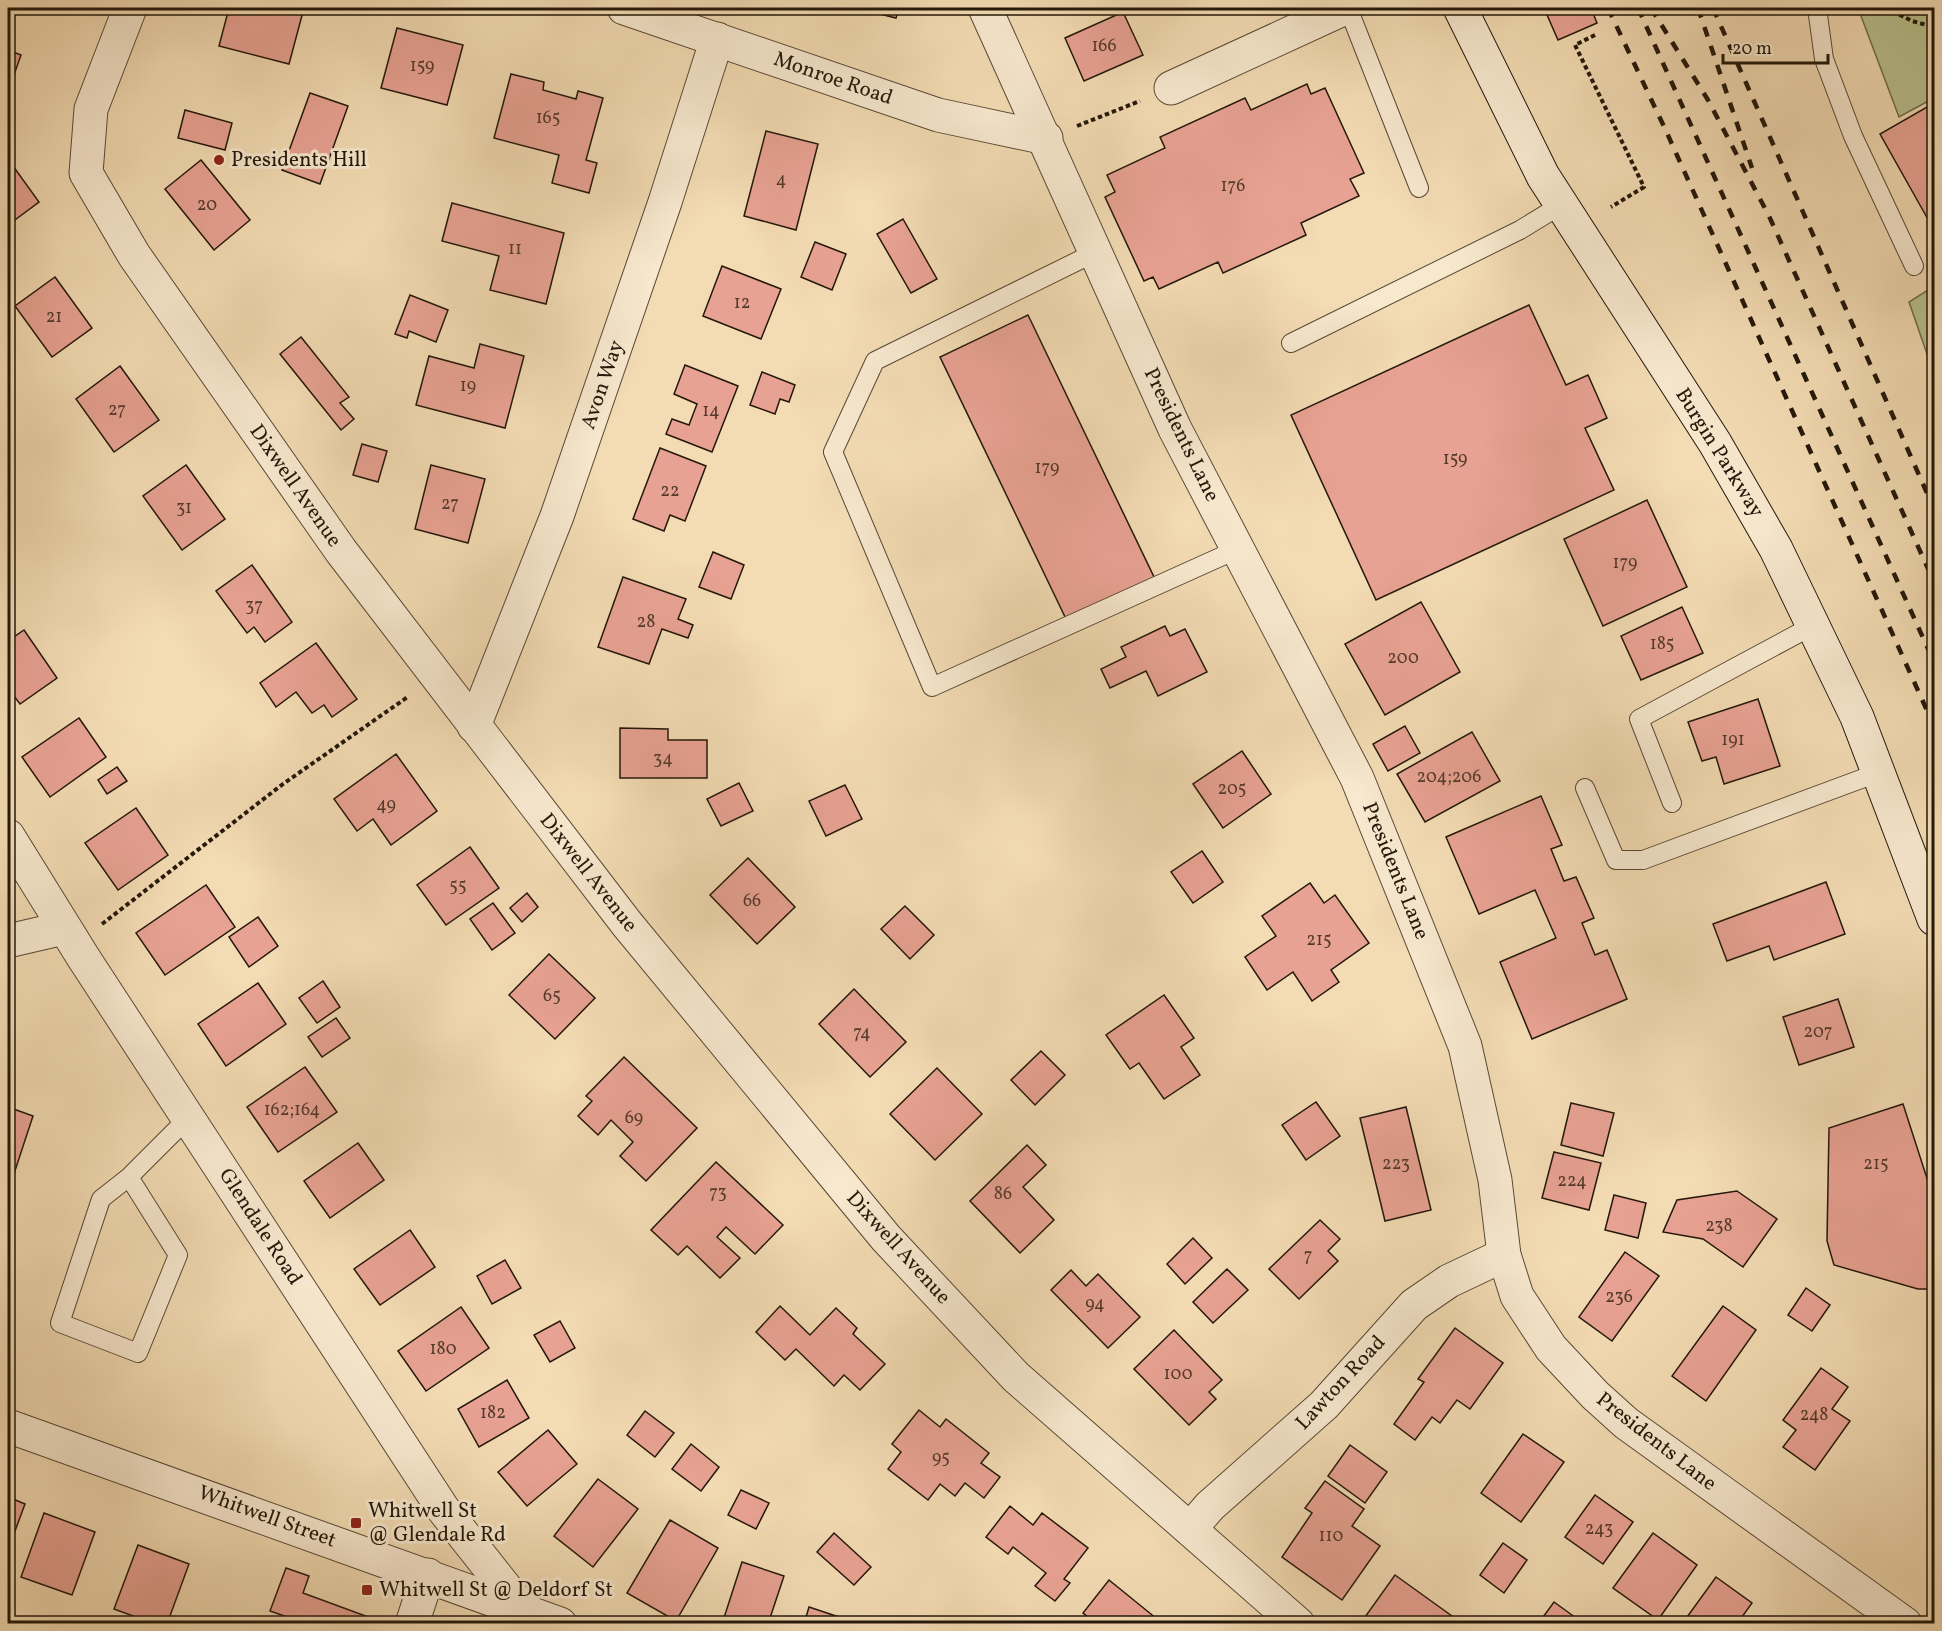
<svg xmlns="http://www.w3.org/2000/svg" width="1942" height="1631" font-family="Vollkorn,serif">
	<rect width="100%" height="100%" fill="#f3dbb3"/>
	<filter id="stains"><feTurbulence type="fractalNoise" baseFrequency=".00333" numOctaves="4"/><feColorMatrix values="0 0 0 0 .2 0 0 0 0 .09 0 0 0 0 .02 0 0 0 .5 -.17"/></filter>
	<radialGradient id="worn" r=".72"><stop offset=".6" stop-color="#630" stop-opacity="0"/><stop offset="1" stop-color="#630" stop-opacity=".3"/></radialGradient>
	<!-- green -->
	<g fill="#b9c08e" stroke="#6e6c4c" stroke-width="1.5">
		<polygon points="1858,8 1934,8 1934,98 1899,117"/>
		<polygon points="1934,286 1934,374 1909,302"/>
	</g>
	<!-- building -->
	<g fill="#e8a293" stroke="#23180a" stroke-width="1.5">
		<polygon points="229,8 304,8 289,64 219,46"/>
		<polygon points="856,8 899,8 896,18"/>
		<polygon points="1544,8 1591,8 1597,23 1558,40"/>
		<polygon points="1123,12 1143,55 1084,81 1065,38"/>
		<polygon points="397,28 463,45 447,105 381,88"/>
		<polygon points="8,50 21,55 8,92"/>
		<polygon points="511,74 544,82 543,90 576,99 578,91 603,98 586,160 597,163 589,193 552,183 559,155 494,138"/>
		<polygon points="1307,84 1311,94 1325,88 1364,173 1350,179 1359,196 1301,223 1306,235 1223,273 1218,262 1159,289 1153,277 1144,281 1105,197 1115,192 1107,175 1165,148 1160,137 1245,98 1251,110"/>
		<polygon points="310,93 348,106 320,184 282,170"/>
		<polygon points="1934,103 1934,230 1880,134"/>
		<polygon points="185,110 232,123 225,150 178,138"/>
		<polygon points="766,131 818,144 796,230 744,216"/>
		<polygon points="8,159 39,202 8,225"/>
		<polygon points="201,160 250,220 214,250 165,189"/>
		<polygon points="452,203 564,233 546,304 490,290 499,256 442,241"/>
		<polygon points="903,219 937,279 911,293 877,234"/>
		<polygon points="815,242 846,254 832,290 801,277"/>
		<polygon points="722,266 781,289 761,339 703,316"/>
		<polygon points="55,277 92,328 52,357 15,306"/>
		<polygon points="410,295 448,310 436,342 409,331 407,338 395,334"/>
		<polygon points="1529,305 1566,385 1588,375 1607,418 1585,428 1614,490 1376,600 1291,415"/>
		<polygon points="1028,315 1155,579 1067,621 940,357"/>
		<polygon points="301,337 349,397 340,403 354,419 341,430 280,354"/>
		<polygon points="480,344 524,356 505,428 416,405 429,356 474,368"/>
		<polygon points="685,365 738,386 712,452 666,434 672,419 689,425 697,404 674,394"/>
		<polygon points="120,366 159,420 114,452 76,399"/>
		<polygon points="762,372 795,385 789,402 780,399 775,414 750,405"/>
		<polygon points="362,444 387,451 378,482 353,475"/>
		<polygon points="660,448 706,466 685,521 670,515 664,531 633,519"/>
		<polygon points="186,465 225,519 182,550 143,496"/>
		<polygon points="431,465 485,479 468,543 415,529"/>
		<polygon points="1647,500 1687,587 1603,626 1564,539"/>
		<polygon points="713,552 744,565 731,599 699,587"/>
		<polygon points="252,565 292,622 265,642 254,627 247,633 216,591"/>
		<polygon points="623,577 686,599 678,619 693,625 688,638 662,629 649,664 598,647"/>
		<polygon points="1421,602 1460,672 1385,715 1345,644"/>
		<polygon points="1682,607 1703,653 1641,680 1621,636"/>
		<polygon points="1165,626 1170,636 1185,629 1207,672 1158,696 1146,671 1110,688 1101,669 1126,657 1121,647"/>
		<polygon points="24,630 57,678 20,704 14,696 8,700 8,641"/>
		<polygon points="316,643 357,699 332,717 324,705 312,713 296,692 276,707 260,683"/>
		<polygon points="1758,699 1780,766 1724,784 1716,757 1702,761 1688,722"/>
		<polygon points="79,718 106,757 50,797 22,757"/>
		<polygon points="1405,726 1420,753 1388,771 1373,744"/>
		<polygon points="620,728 668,729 668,740 707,740 707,778 620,778"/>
		<polygon points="1472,732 1500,781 1425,822 1397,774"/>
		<polygon points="1242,751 1271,794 1223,828 1193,784"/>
		<polygon points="396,754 437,811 391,845 373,819 357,831 334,799"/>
		<polygon points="117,767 127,781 107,794 98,780"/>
		<polygon points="739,783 753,811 721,826 707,799"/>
		<polygon points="845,785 862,819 826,836 809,801"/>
		<polygon points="1541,796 1562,845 1551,849 1564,881 1576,877 1594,918 1582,923 1595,955 1607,950 1627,999 1532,1039 1500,962 1556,938 1535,890 1479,914 1446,837"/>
		<polygon points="136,808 168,855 118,890 85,843"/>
		<polygon points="470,847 499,888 446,925 417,885"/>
		<polygon points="1202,851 1223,882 1193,903 1171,872"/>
		<polygon points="748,858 795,907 757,944 710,895"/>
		<polygon points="1826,882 1845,934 1774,960 1769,946 1727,961 1713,924"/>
		<polygon points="1310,883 1324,903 1335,895 1369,943 1331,970 1339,982 1312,1001 1293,972 1267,990 1245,957 1276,936 1262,916"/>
		<polygon points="206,885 235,927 165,975 136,933"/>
		<polygon points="527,893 538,907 522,922 510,908"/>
		<polygon points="493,903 515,933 492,950 470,919"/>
		<polygon points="905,906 934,935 910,959 881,929"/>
		<polygon points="258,917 278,946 249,967 229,937"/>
		<polygon points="549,954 595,998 555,1039 509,995"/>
		<polygon points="323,981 340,1007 317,1023 299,998"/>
		<polygon points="258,983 286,1024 226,1066 198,1024"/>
		<polygon points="854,989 906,1042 870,1077 819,1024"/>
		<polygon points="1164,995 1194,1038 1181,1047 1200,1075 1164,1099 1139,1063 1130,1069 1106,1035"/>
		<polygon points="1838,999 1854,1047 1799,1065 1783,1017"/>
		<polygon points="336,1018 350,1038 322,1057 308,1037"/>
		<polygon points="1041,1051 1065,1075 1035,1105 1011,1080"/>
		<polygon points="624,1057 697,1128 646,1181 620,1156 633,1142 611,1120 598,1135 578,1116 592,1101 586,1096"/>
		<polygon points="305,1067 337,1112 278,1152 247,1107"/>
		<polygon points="937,1068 982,1114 935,1160 890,1114"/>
		<polygon points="1316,1102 1340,1136 1306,1160 1282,1125"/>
		<polygon points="1571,1103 1614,1113 1603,1156 1561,1145"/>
		<polygon points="1903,1104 1934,1200 1934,1288 1931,1289 1918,1289 1834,1265 1827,1241 1829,1128"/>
		<polygon points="8,1107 33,1116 8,1192"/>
		<polygon points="1406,1107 1431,1210 1385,1221 1360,1118"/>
		<polygon points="358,1143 384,1180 330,1218 304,1181"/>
		<polygon points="1027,1145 1046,1165 1023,1187 1054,1220 1020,1253 970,1201"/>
		<polygon points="1554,1152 1601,1163 1589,1210 1542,1198"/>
		<polygon points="716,1162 783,1225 755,1254 726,1227 717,1237 740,1258 720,1278 687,1246 678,1255 651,1230"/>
		<polygon points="1737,1191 1777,1219 1743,1267 1703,1239 1663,1232 1677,1200"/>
		<polygon points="1614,1195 1646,1203 1638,1238 1605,1230"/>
		<polygon points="1320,1220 1340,1239 1328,1251 1338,1261 1299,1299 1269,1269"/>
		<polygon points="410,1230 435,1267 380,1305 354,1269"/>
		<polygon points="1193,1238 1212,1258 1185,1284 1167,1264"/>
		<polygon points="1625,1252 1659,1276 1612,1341 1579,1317"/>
		<polygon points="505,1260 521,1288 492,1304 477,1276"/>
		<polygon points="1227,1269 1248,1290 1213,1323 1193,1302"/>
		<polygon points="1071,1270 1086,1286 1098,1274 1140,1317 1108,1348 1051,1290"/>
		<polygon points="1806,1288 1830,1305 1812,1331 1788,1315"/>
		<polygon points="780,1306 810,1335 836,1308 857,1328 853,1334 885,1364 860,1390 844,1375 834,1386 796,1349 785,1360 756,1332"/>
		<polygon points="1723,1306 1756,1330 1706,1401 1672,1376"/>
		<polygon points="461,1307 489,1348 426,1391 398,1351"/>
		<polygon points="560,1321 575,1348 550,1362 534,1335"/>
		<polygon points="1455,1328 1503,1363 1470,1409 1457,1400 1440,1423 1432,1417 1415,1440 1394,1424 1424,1382 1418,1379"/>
		<polygon points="1174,1330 1222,1380 1209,1392 1216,1399 1189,1425 1134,1369"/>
		<polygon points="1821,1368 1848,1387 1832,1409 1850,1421 1815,1470 1783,1447 1796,1430 1783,1420"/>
		<polygon points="507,1380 529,1418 479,1447 458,1409"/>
		<polygon points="919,1410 940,1427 946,1419 989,1453 981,1463 1000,1477 984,1498 965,1483 955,1496 940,1484 928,1500 888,1469 901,1452 892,1444"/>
		<polygon points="645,1411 674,1433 655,1457 627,1435"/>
		<polygon points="548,1430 577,1464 527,1506 498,1472"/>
		<polygon points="1523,1434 1564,1462 1521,1522 1481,1493"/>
		<polygon points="691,1444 719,1467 701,1491 672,1469"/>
		<polygon points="1350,1445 1387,1472 1365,1503 1328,1476"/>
		<polygon points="598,1479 638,1509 593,1567 554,1536"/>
		<polygon points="1325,1481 1364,1509 1352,1526 1380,1546 1342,1600 1282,1557 1312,1513 1305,1508"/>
		<polygon points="741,1490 769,1503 756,1529 728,1515"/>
		<polygon points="1595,1495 1633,1522 1603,1564 1565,1537"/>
		<polygon points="8,1497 25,1504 8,1550"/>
		<polygon points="1010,1506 1033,1525 1042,1513 1088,1548 1064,1579 1070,1583 1055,1601 1035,1586 1046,1573 1013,1547 1008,1554 986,1537"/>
		<polygon points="44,1513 95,1532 72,1595 21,1577"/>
		<polygon points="670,1520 718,1548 676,1621 627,1593"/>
		<polygon points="834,1533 871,1567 854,1585 817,1552"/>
		<polygon points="1653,1533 1697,1565 1658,1620 1613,1588"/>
		<polygon points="1503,1543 1527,1560 1504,1593 1480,1575"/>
		<polygon points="138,1545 189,1564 167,1624 155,1624 114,1609"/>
		<polygon points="742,1562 784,1576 768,1624 722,1624"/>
		<polygon points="286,1568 309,1576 303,1593 371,1618 369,1624 292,1624 293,1619 270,1611"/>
		<polygon points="1395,1575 1463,1624 1374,1624 1365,1617"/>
		<polygon points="1716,1577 1752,1603 1737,1624 1682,1624"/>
		<polygon points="1109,1580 1162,1623 1162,1624 1097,1624 1083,1613"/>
		<polygon points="1554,1602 1583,1623 1582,1624 1538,1624"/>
		<polygon points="809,1607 860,1624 804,1624"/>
	</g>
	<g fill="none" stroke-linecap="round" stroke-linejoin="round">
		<!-- service casing -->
		<g stroke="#574934" stroke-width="20">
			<g id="service">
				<polyline points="1348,8 1419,188"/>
				<polyline points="1817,8 1824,59 1853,136 1914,266"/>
				<polyline points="1096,252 875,361 833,452 932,687 1238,549"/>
				<polyline points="1291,343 1520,230 1561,205"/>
				<polyline points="1585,788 1616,860 1643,860 1880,772"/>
				<polyline points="1672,803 1639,719 1814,625"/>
				<polyline points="129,1177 178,1255 138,1353 60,1323 101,1199 129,1177 188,1118"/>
			</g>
		</g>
		<!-- minor casing -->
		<g stroke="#574934" stroke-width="35">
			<g id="minor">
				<polyline points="130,8 91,109 86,173 134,255 341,551 627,924 886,1238 1016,1377 1298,1624"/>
				<polyline points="624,8 938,115 1046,138"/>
				<polyline points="985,8 1175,429 1357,778 1465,1046 1495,1180 1504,1255 1517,1296 1551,1348 1595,1395 1626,1423 1905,1624"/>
				<polyline points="1171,88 1345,8"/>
				<polyline points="474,726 557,516 665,202 717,39"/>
				<polyline points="8,836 83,957 443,1509 523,1610"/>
				<polyline points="8,941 64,928"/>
				<polyline points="1190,1529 1210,1506 1324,1405 1414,1305 1449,1281 1504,1255"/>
				<polyline points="412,1624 428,1575"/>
			</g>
		</g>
		<!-- tertiary casing -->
		<g stroke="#574934" stroke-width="35">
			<polyline id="tertiary" points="8,1426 560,1624"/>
		</g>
		<!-- secondary casing -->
		<g stroke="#23180a" stroke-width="35">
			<polyline id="secondary" points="1460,8 1543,176 1715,443 1776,549 1857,717 1934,919"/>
		</g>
		<!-- path -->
		<g stroke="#23180a" stroke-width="4" stroke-dasharray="4.5 3" stroke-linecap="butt">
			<polyline points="1886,8 1912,21 1934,27"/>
			<polyline points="1595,35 1575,45 1644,187 1611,207"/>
			<polyline points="1077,126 1140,101"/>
			<polyline points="102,924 283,784 409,696"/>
		</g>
		<!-- service -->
		<use href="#service" stroke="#f7e8ce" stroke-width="18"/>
		<!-- minor -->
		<use href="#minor" stroke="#f7e8ce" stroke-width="33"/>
		<!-- tertiary -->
		<use href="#tertiary" stroke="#f7e8ce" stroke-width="33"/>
		<!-- secondary -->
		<use href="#secondary" stroke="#f7e8ce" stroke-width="33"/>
		<!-- rail -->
		<g stroke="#23180a" stroke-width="4.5" stroke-dasharray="10 10" stroke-linecap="butt">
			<polyline points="1608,8 1667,133 1934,726"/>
			<polyline points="1638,8 1934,662"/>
			<polyline points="1651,8 1708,100 1769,216 1934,582"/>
			<polyline points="1698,8 1752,168"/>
			<polyline points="1713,8 1934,509"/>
		</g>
	</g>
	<!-- markers -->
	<g fill="#8f2418" stroke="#f7e8ce" stroke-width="2">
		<circle cx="219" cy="160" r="6"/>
		<rect x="350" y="1517" width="12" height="12" rx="3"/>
		<rect x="361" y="1584" width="12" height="12" rx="3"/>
	</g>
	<g text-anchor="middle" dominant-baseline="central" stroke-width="6" stroke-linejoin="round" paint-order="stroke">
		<!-- number labels -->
		<g font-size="18" fill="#543a2c">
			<text x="1104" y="46">166</text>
			<text x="422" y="66">159</text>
			<text x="548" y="118">165</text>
			<text x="781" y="180">4</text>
			<text x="1233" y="186">176</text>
			<text x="207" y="205">20</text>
			<text x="515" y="249">11</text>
			<text x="742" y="303">12</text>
			<text x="54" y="317">21</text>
			<text x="468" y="386">19</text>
			<text x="117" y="410">27</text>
			<text x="711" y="411">14</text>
			<text x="1455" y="459">159</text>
			<text x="1047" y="468">179</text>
			<text x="670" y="491">22</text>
			<text x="450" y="504">27</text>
			<text x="184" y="508">31</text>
			<text x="1625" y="563">179</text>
			<text x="254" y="606">37</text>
			<text x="646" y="622">28</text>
			<text x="1662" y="644">185</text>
			<text x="1403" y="658">200</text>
			<text x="1733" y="740">191</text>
			<text x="663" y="759">34</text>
			<text x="1449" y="777">204;206</text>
			<text x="1232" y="789">205</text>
			<text x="386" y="805">49</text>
			<text x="458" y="886">55</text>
			<text x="752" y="901">66</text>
			<text x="1319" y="940">215</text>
			<text x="552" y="996">65</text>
			<text x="1818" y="1032">207</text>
			<text x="862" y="1033">74</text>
			<text x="292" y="1110">162;164</text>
			<text x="634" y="1118">69</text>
			<text x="1396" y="1164">223</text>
			<text x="1876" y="1164">215</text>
			<text x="1572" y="1181">224</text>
			<text x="718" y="1193">73</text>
			<text x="1003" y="1194">86</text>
			<text x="1719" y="1226">238</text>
			<text x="1308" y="1256">7</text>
			<text x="1619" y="1297">236</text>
			<text x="1095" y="1304">94</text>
			<text x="443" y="1349">180</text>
			<text x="1178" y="1374">100</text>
			<text x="493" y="1413">182</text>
			<text x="1814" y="1415">248</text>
			<text x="941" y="1458">95</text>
			<text x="1599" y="1529">243</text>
			<text x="1331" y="1536">110</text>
		</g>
		<!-- street labels -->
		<g font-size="21" fill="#23180a" stroke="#f7e8ce">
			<text transform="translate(833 79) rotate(19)">Monroe Road</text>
			<text transform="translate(603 385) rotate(-71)">Avon Way</text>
			<text transform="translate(1181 435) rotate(64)">Presidents Lane</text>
			<text transform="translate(1719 453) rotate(58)">Burgin Parkway</text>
			<text transform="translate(295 486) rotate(55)">Dixwell Avenue</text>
			<text transform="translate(1395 871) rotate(68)">Presidents Lane</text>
			<text transform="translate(588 873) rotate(52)">Dixwell Avenue</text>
			<text transform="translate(260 1227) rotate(57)">Glendale Road</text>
			<text transform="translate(898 1248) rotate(48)">Dixwell Avenue</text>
			<text transform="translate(1341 1383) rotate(-47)">Lawton Road</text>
			<text transform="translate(1656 1442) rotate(38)">Presidents Lane</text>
			<text transform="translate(267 1517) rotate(20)">Whitwell Street</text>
		</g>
		<!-- poi labels -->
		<g font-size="21" fill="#23180a" stroke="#f7e8ce" text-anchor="start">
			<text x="231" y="160">Presidents Hill</text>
			<text x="368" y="1511">Whitwell St<tspan x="368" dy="24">@ Glendale Rd</tspan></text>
			<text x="379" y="1590">Whitwell St @ Deldorf St</text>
		</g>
	</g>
	<!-- margin -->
	<rect width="1942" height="1631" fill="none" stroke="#f3dbb3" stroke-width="30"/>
	<rect x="9" y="9" width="1924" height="1613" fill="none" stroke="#23180a" stroke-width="3"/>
	<rect x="15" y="15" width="1912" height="1601" fill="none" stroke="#23180a" stroke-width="1.5"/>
	<!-- scale -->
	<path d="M1723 54v9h105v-9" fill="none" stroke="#23180a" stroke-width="3"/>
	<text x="1732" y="54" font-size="18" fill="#23180a" stroke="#f7e8ce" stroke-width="4.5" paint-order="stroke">20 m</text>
	<rect width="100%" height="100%" filter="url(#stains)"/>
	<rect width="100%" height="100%" fill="url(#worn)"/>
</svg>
